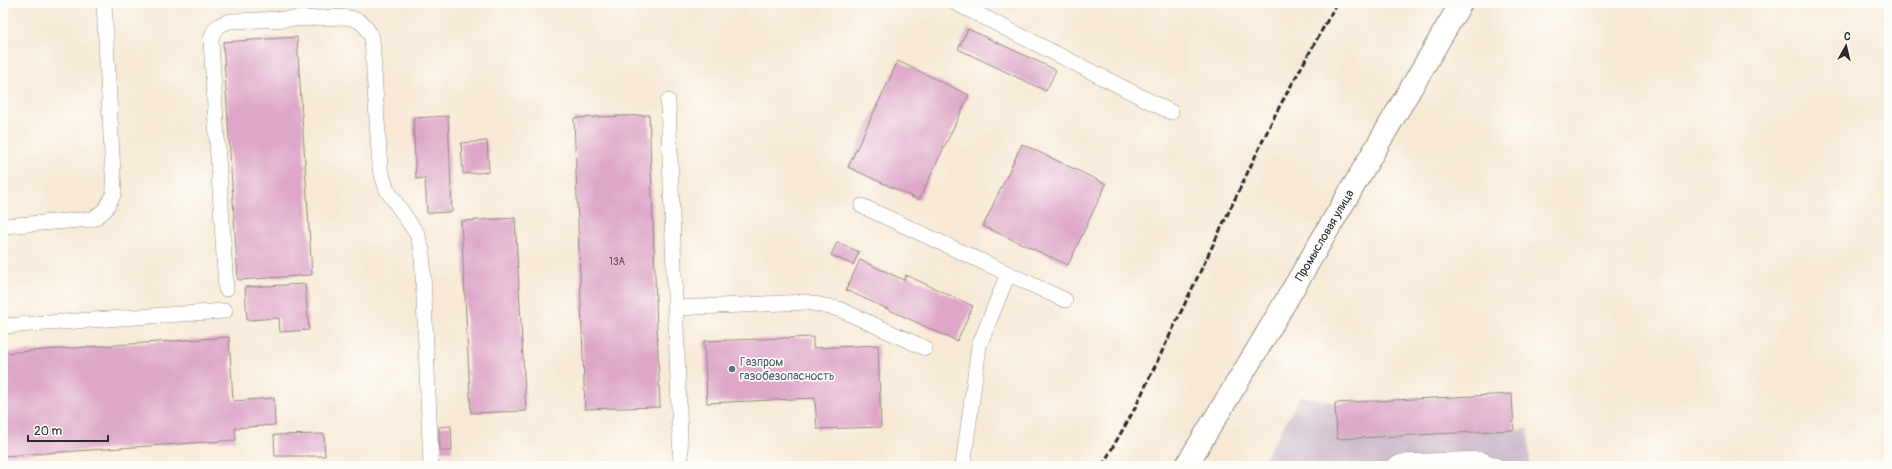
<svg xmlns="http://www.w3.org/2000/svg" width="1892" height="469" font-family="Pangolin,sans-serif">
	<rect width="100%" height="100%" fill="#fdfcf7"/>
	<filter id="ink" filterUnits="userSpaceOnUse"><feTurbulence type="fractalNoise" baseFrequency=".025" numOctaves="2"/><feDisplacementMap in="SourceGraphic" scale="8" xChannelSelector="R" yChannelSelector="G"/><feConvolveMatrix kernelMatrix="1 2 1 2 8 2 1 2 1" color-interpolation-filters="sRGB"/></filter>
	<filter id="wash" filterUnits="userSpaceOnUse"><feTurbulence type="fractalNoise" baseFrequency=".012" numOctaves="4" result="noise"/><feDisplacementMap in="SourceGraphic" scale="16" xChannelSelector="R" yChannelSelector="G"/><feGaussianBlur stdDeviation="0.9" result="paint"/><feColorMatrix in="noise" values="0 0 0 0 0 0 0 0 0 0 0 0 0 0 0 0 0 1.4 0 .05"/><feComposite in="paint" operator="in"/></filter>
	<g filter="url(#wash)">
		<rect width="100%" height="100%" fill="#f7e9d5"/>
		<!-- industrial -->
		<polygon fill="#d0bdcc" points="1512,394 1514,430 1528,429 1530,466 1260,466 1301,396 1335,403"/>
		<g id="blocks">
			<!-- building -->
			<g fill="#dea7c9">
				<polygon points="968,29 1056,70 1046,91 958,49"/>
				<polygon points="297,37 312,275 238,280 223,42"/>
				<polygon points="898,61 969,95 919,200 848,167"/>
				<polygon points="649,115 660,407 585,409 574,118"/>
				<polygon points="448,116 452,212 427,213 425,178 416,179 413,118"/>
				<polygon points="487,141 489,172 463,174 461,143"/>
				<polygon points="1022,144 1106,184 1068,265 983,226"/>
				<polygon points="515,218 526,411 471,413 461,221"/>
				<polygon points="837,242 859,252 853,265 831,255"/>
				<polygon points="860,260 904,280 906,275 973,306 957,341 846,290"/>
				<polygon points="305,284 309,330 280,332 279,318 247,320 245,287"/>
				<polygon points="229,337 233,401 274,398 275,425 235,428 236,440 3,456 3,353"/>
				<polygon points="813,337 813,348 878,345 881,427 817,429 815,398 707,403 704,341"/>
				<polygon points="1512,394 1514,430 1337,439 1335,403"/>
				<polygon points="451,426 452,451 440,451 439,427"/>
				<polygon points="324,434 325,456 275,456 274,435"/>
			</g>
		</g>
	</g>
	<g filter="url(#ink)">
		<use href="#blocks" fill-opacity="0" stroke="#918a80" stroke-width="1"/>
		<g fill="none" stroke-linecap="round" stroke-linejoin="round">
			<!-- lane casing -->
			<g stroke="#918a80" stroke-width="16">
				<g id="lane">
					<polyline points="956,3 1171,112"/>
					<polyline points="668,101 681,466"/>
					<polyline points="862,206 1065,300"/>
					<polyline points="3,226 93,219 105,210 114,193 104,3"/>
					<path d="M 226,289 L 211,41 C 213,29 218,24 231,21 L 346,17 C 362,20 365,24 372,38 L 380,169 L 387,190 L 417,234 L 422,250 L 431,466"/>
					<polyline points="676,308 806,302 839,309 925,348"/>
					<polyline points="3,326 225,311"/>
					<polyline points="963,466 979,346 1008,274"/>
					<polyline points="1393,466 1401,462 1480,459 1497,466"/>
				</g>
			</g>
			<!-- highway casing -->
			<g stroke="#918a80" stroke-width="24">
				<g id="highway">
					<path id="s1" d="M 1186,466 L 1260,345 L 1461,3"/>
				</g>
			</g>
			<!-- lane -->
			<use href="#lane" stroke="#fff" stroke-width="15"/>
			<!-- highway -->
			<use href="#highway" stroke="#fff" stroke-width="22"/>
			<!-- rail -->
			<polyline stroke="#2b2b2b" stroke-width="3" stroke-dasharray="6 3" stroke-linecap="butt" points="1102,466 1134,410 1277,111 1337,3"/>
		</g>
	</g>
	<!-- markers -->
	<circle fill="#5c6f8a" stroke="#fdfcf7" stroke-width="1.5" cx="732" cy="369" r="4"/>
	<g text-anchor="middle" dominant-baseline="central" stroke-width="3.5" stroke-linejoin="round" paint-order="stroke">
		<!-- number labels -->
		<g font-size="10" fill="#584a52">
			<text x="617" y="262">13А</text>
		</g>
		<!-- street labels -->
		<g font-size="12" fill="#2b2b2b" stroke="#fdfcf7">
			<text stroke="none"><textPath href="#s1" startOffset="269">Промысловая улица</textPath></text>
		</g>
		<!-- service labels -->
		<g font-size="12" fill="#4e5e75" stroke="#fdfcf7" text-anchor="start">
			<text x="740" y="362">Газпром<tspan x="740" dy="14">газобезопасность</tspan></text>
		</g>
	</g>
	<!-- margin -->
	<rect width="1892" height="469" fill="none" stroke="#fdfcf7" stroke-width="16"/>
	<!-- north arrow -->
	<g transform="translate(1846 46) rotate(8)" stroke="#fdfcf7" stroke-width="3" paint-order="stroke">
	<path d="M0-3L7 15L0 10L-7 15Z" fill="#2b2b2b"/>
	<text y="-6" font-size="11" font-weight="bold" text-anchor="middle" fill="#2b2b2b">С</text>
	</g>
	<!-- scale -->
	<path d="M28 435v6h80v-6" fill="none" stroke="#2b2b2b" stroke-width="2"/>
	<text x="34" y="435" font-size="12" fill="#2b2b2b" stroke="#fdfcf7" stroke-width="3" paint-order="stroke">20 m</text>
</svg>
